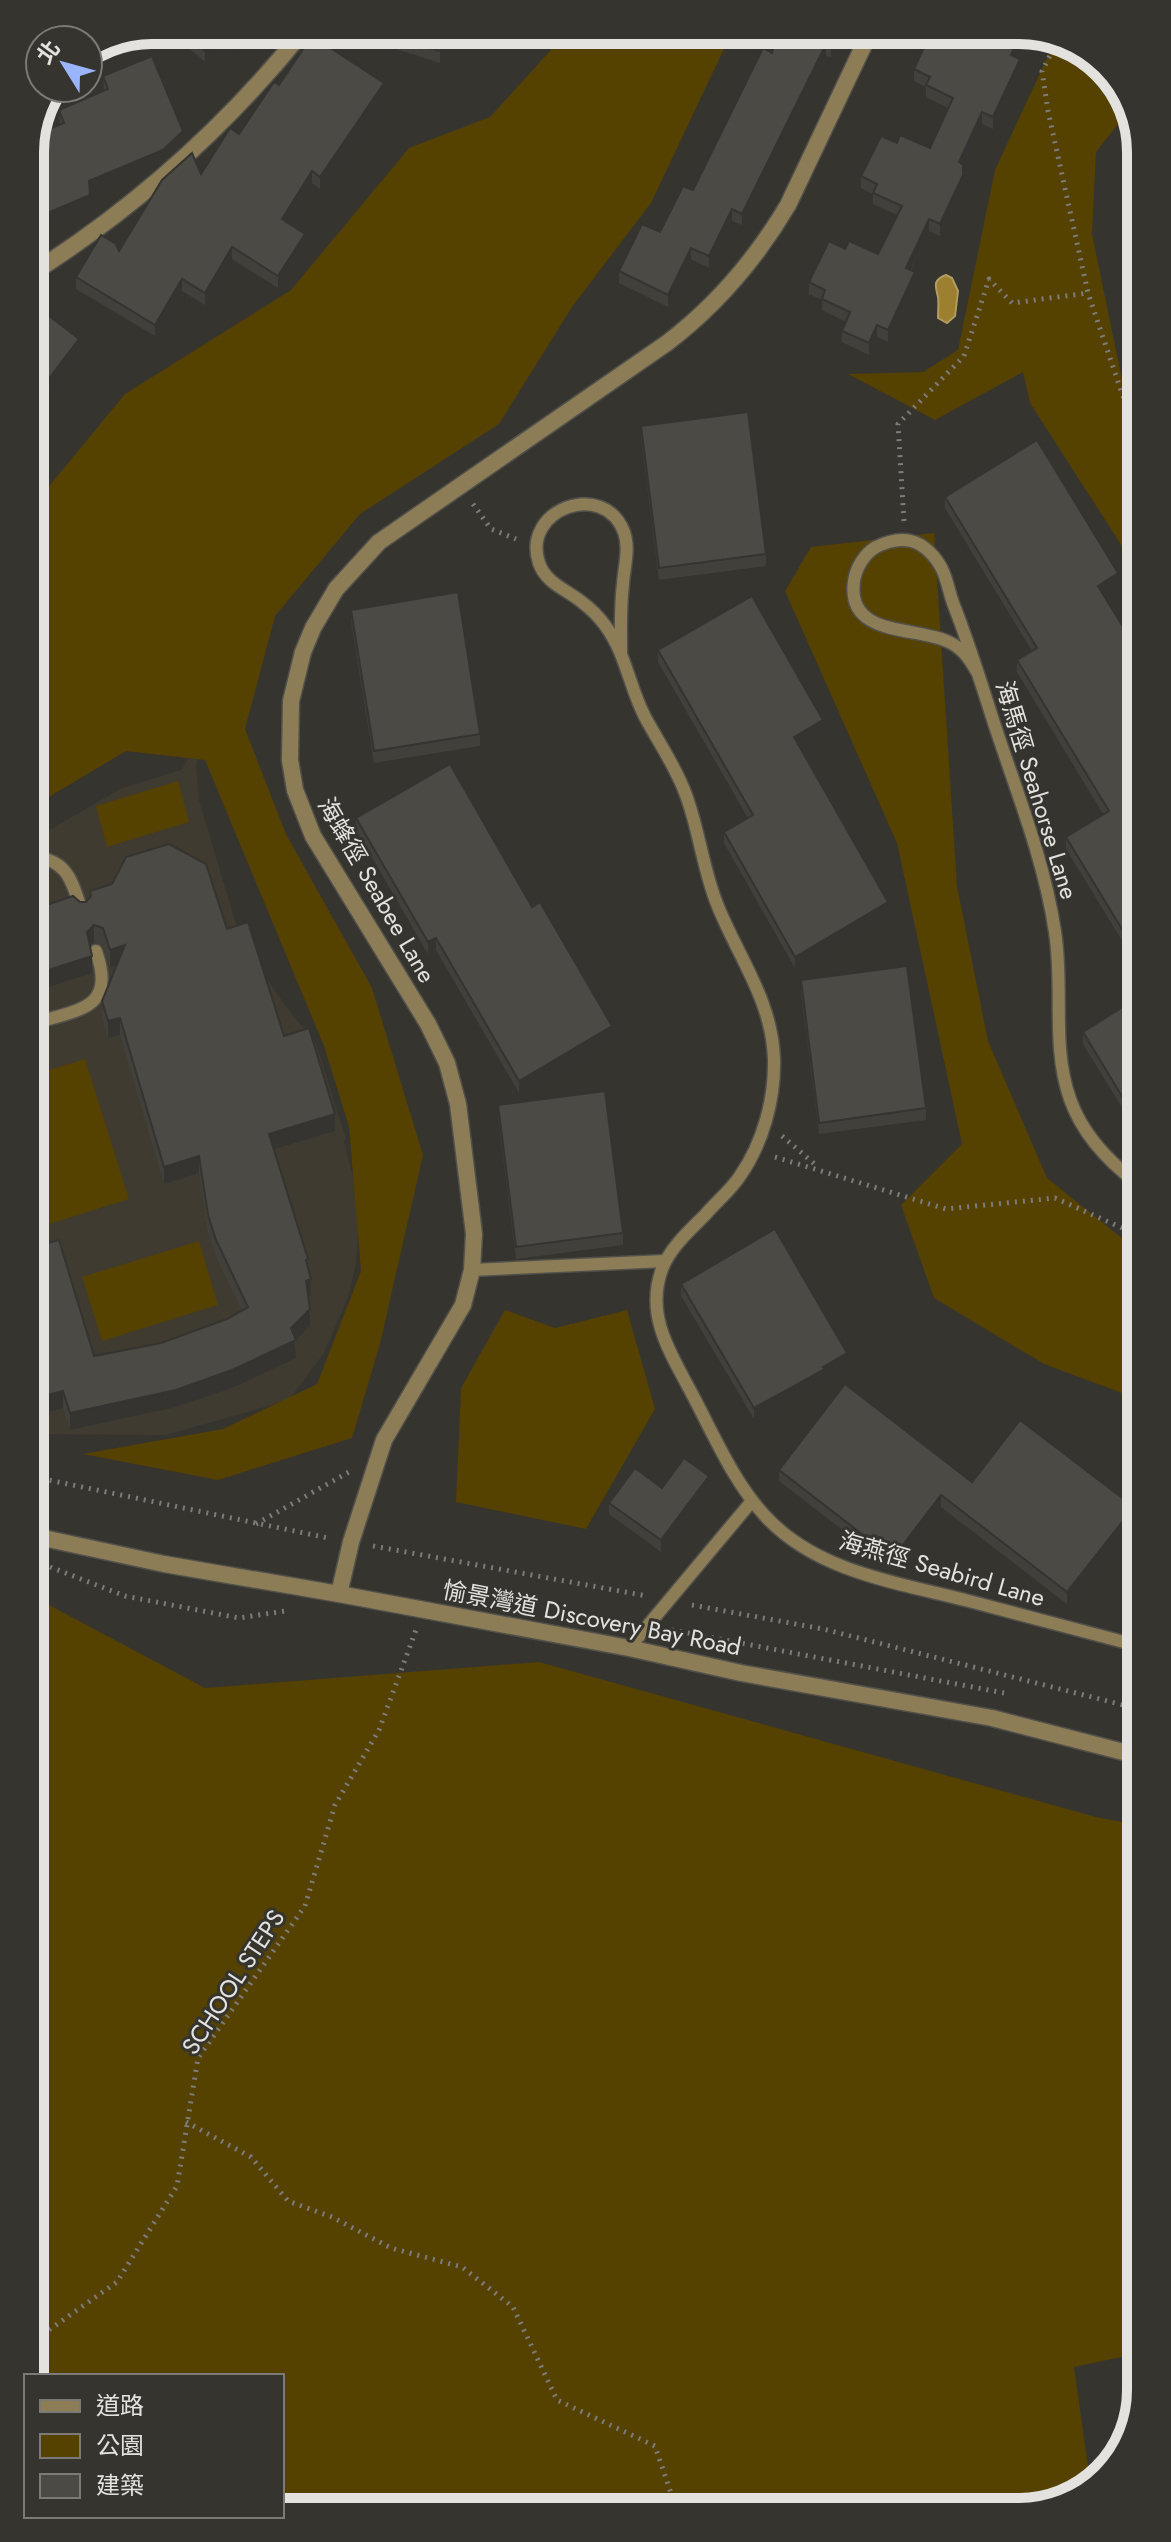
<svg xmlns="http://www.w3.org/2000/svg" width="1171" height="2542" font-family="Jost,'Noto Sans TC',sans-serif">
	<rect width="100%" height="100%" fill="#36342f"/>
	<!-- built -->
	<polygon fill="#3f3b30" points="201,739 196,766 199,800 241,941 287,1008 316,1043 346,1139 344,1141 355,1184 359,1217 356,1263 348,1297 324,1353 289,1400 166,1435 34,1434 32,840 122,788 181,770"/>
	<!-- green -->
	<g fill="#554100">
		<polygon points="569,30 733,30 651,203 572,307 499,424 360,514 275,616 245,729 286,834 372,988 423,1155 380,1344 352,1438 218,1480 83,1454 223,1429 317,1384 361,1271 349,1127 324,1046 205,760 126,751 32,807 31,508 125,394 291,290 409,148 490,117"/>
		<polygon points="1055,41 1094,56 1131,108 1096,152 1092,234 1135,442 1136,568 1030,403 1023,372 935,420 848,374 923,372 958,350 995,170"/>
		<polygon points="934,533 957,886 988,1041 1047,1178 1138,1251 1138,1399 1044,1364 934,1298 901,1205 962,1144 897,843 785,591 811,547"/>
		<polygon points="178,781 189,822 107,847 96,806"/>
		<polygon points="85,1059 129,1199 33,1229 33,1075"/>
		<polygon points="199,1241 218,1305 102,1341 82,1277"/>
		<polygon points="505,1310 555,1328 627,1310 655,1409 586,1529 456,1502 461,1388"/>
		<polygon points="34,1597 205,1688 539,1662 1096,1817 1139,1825 1141,2353 1074,2367 1090,2481 1058,2505 282,2511 282,2376 36,2376"/>
	</g>
	<!-- water -->
	<path fill="#9c7f2f" stroke="#b19d64" stroke-width="2" d="M 946,275 L 952,278 L 958,291 L 955,316 L 947,323 L 938,318 C 938,311 939,303 938,297 C 935,285 933,280 946,275 Z"/>
	<g fill="none" stroke-linecap="round" stroke-linejoin="round">
		<!-- service casing -->
		<g stroke="#52504b" stroke-width="15">
			<g id="service">
				<path d="M 621,654 C 621,631 620,608 623,584 C 624,567 630,549 624,532 C 604,479 521,509 539,563 C 546,584 568,590 583,603 C 599,615 612,633 620,652 C 629,673 634,696 645,717 C 659,743 676,767 686,795 C 699,830 703,869 717,904 C 738,957 772,1000 774,1059 C 775,1099 763,1143 740,1176 C 731,1190 716,1202 705,1215 C 689,1231 670,1248 662,1269 C 645,1315 670,1352 691,1392 C 714,1435 734,1484 768,1519 C 820,1573 900,1583 969,1601 C 1026,1616 1082,1631 1139,1646"/>
				<path d="M 977,672 C 969,658 963,649 949,642 C 917,626 846,638 854,581 C 856,568 864,554 876,547 C 886,542 899,538 911,541 C 924,544 936,557 942,569 C 947,579 949,592 953,603 C 968,641 980,679 992,717 C 1015,788 1044,858 1055,932 C 1064,988 1051,1045 1070,1099 C 1082,1133 1109,1162 1137,1183"/>
				<path d="M 32,856 C 69,861 71,880 82,911"/>
				<path d="M 33,1024 C 78,1009 117,1010 96,951"/>
				<polyline points="472,1270 665,1261"/>
				<polyline points="629,1648 752,1501"/>
			</g>
		</g>
		<!-- minor casing -->
		<g stroke="#52504b" stroke-width="19">
			<g id="minor">
				<path d="M 31,274 C 135,208 227,126 304,30"/>
				<path d="M 339,1594 L 351,1542 L 384,1440 L 463,1305 L 472,1270 L 474,1234 L 458,1104 L 447,1063 L 428,1024 L 313,836 L 295,790 L 290,760 L 291,701 L 303,652 L 313,628 L 336,589 L 379,542 L 667,343 C 717,305 756,259 788,205 L 871,30"/>
			</g>
		</g>
		<!-- tertiary casing -->
		<g stroke="#52504b" stroke-width="19">
			<polyline id="tertiary" points="34,1536 164,1564 339,1594 629,1648 741,1673 992,1718 1139,1756"/>
		</g>
		<!-- path -->
		<g stroke="#7e7c78" stroke-width="5" stroke-dasharray="2 6" stroke-linecap="butt">
			<polyline points="1057,42 1042,71 1048,111 1088,293 1135,432"/>
			<polyline points="473,504 491,529 516,539"/>
			<polyline points="904,521 898,424 964,356 989,279 1012,303 1088,293"/>
			<polyline points="782,1136 817,1166"/>
			<polyline points="775,1157 946,1209 1055,1198 1138,1235"/>
			<polyline points="34,1477 328,1538"/>
			<polyline points="256,1524 349,1472"/>
			<polyline points="373,1546 647,1596"/>
			<polyline points="50,1567 125,1596 239,1618 285,1611"/>
			<polyline points="692,1605 823,1629 1139,1709"/>
			<polyline points="672,1630 1004,1693"/>
			<polyline points="186,2122 251,2157 288,2201 332,2217 391,2248 462,2267 513,2307 557,2400 655,2446 676,2508"/>
			<polyline points="36,2339 117,2282 177,2186 198,2058 305,1906 335,1805 379,1730 416,1630"/>
		</g>
		<!-- service -->
		<use href="#service" stroke="#8c7d56" stroke-width="12"/>
		<!-- minor -->
		<use href="#minor" stroke="#8c7d56" stroke-width="16"/>
		<!-- tertiary -->
		<use href="#tertiary" stroke="#8c7d56" stroke-width="16"/>
	</g>
	<!-- wall -->
	<g fill="#41403b">
		<polygon points="168,30 257,30 239,50 225,38 205,62"/>
		<polygon points="339,30 450,30 440,63 339,31"/>
		<polygon points="839,30 831,57 826,56 742,225 732,221 709,268 691,259 668,307 619,283 619,271 660,232 693,190 772,53"/>
		<polygon points="949,37 1015,57 1020,71 993,129 982,124 963,164 963,187 940,236 929,231 911,270 915,284 888,342 877,337 869,355 842,342 842,331 846,322 822,310 822,300 809,294 809,282 845,249 878,254 897,215 873,204 873,194 861,188 861,176 897,143 930,148 948,108 926,97 926,87 914,81 914,69"/>
		<polygon points="103,76 183,143 163,161 90,192 90,207 48,224 48,232 30,239 60,124 59,110 104,91"/>
		<polygon points="279,85 384,95 320,189 312,183 287,222 305,246 278,288 232,259 205,305 182,291 155,336 76,289 76,277 119,251 201,174 239,134"/>
		<polygon points="1134,140 1135,166 1126,151 1126,145"/>
		<polygon points="31,302 79,351 47,393 38,386"/>
		<polygon points="641,426 766,554 766,566 659,580 641,437"/>
		<polygon points="945,497 1118,585 1103,594 1136,648 1137,965 1066,849 1066,837 1103,814 1017,672 1017,660 1032,651 945,508"/>
		<polygon points="351,610 480,734 480,746 374,763 351,621"/>
		<polygon points="658,650 823,732 799,746 888,914 795,968 724,843 724,832 748,818 658,662"/>
		<polygon points="356,818 532,907 612,1038 519,1093 436,950 428,954 356,830"/>
		<polygon points="80,902 227,929 335,1131 274,1150 308,1267 311,1296 308,1297 310,1326 296,1340 296,1358 232,1388 176,1407 70,1430 63,1408 36,1415 34,1401 33,1247 94,1356 161,1343 227,1319 242,1311 216,1257 208,1232 199,1173 164,1184 120,1035 108,1038 102,1018 102,1001 117,965 110,967 103,945 94,942 90,946 92,973"/>
		<polygon points="801,980 926,1108 926,1120 819,1134 801,992"/>
		<polygon points="1137,998 1137,1132 1083,1044 1083,1032"/>
		<polygon points="498,1105 623,1233 623,1245 516,1259 498,1117"/>
		<polygon points="681,1284 847,1365 825,1378 825,1381 754,1419 681,1296"/>
		<polygon points="779,1470 972,1482 1134,1519 1067,1604 941,1507 893,1569 779,1481"/>
		<polygon points="709,1487 661,1552 609,1514 609,1503 662,1488"/>
		<polygon points="1139,1545 1139,1598 1128,1595 1128,1583"/>
	</g>
	<!-- shaded-wall -->
	<g fill="#353430">
		<polygon points="222,30 225,30 225,38 205,62 205,51"/>
		<polygon points="246,30 257,30 239,50 239,39"/>
		<polygon points="447,30 450,30 440,63 440,51"/>
		<polygon points="835,30 839,30 831,57 831,46"/>
		<polygon points="1022,30 1028,30 1011,67 1011,55"/>
		<polygon points="826,44 826,56 742,225 742,214"/>
		<polygon points="1020,59 1020,71 993,129 993,117"/>
		<polygon points="384,83 384,95 320,189 320,177"/>
		<polygon points="982,112 982,124 959,174 959,162"/>
		<polygon points="183,131 183,143 163,161 89,193 89,181"/>
		<polygon points="312,171 312,183 282,231 282,219"/>
		<polygon points="963,175 963,187 940,236 940,224"/>
		<polygon points="90,195 90,207 48,224 48,232 30,239 30,227 45,214"/>
		<polygon points="732,209 732,221 709,268 709,256"/>
		<polygon points="929,219 929,231 906,279 906,268"/>
		<polygon points="305,234 305,246 278,288 278,276"/>
		<polygon points="232,247 232,259 205,305 205,293"/>
		<polygon points="691,248 691,259 668,307 668,295"/>
		<polygon points="915,272 915,284 888,342 888,330"/>
		<polygon points="182,279 182,291 155,336 155,325"/>
		<polygon points="877,325 877,337 869,355 869,343"/>
		<polygon points="79,339 79,351 47,393 47,381"/>
		<polygon points="38,375 38,386 31,396 31,384"/>
		<polygon points="1118,573 1118,585 1098,598 1098,586"/>
		<polygon points="823,720 823,732 794,749 794,737"/>
		<polygon points="888,902 888,914 795,968 795,957"/>
		<polygon points="94,925 94,942 87,949 87,932"/>
		<polygon points="436,938 436,950 428,954 428,942"/>
		<polygon points="125,945 125,962 110,967 110,950"/>
		<polygon points="92,956 92,973 33,992 33,975"/>
		<polygon points="120,1018 120,1035 108,1038 108,1021"/>
		<polygon points="612,1026 612,1038 519,1093 519,1081"/>
		<polygon points="335,1114 335,1131 269,1151 269,1134"/>
		<polygon points="199,1156 199,1173 164,1184 164,1167"/>
		<polygon points="311,1279 311,1296 306,1298 306,1281"/>
		<polygon points="310,1309 310,1326 295,1341 296,1358 232,1388 176,1407 70,1430 70,1413 291,1328"/>
		<polygon points="847,1353 847,1365 825,1378 825,1381 754,1419 754,1408"/>
		<polygon points="63,1391 63,1408 36,1415 36,1398"/>
		<polygon points="709,1476 709,1487 661,1552 661,1540"/>
		<polygon points="941,1495 941,1507 893,1569 893,1558"/>
		<polygon points="1134,1507 1134,1519 1067,1604 1067,1592"/>
	</g>
	<!-- building -->
	<g fill="#4c4a45" stroke="#353430" stroke-width="2">
		<polygon points="181,30 222,30 205,51"/>
		<polygon points="229,30 246,30 239,39"/>
		<polygon points="372,30 447,30 440,51"/>
		<polygon points="778,30 835,30 831,46 826,44 742,214 732,209 709,256 691,248 668,295 619,271 642,224 660,232 683,186 693,190 763,48 772,53"/>
		<polygon points="932,30 937,30 949,37 952,30 958,30 982,41 988,30 1022,30 1011,55 1020,59 993,117 982,112 959,162 963,165 963,175 940,224 929,219 906,268 915,272 888,330 877,325 869,343 842,331 850,312 822,299 825,290 809,282 829,241 845,249 849,241 878,254 902,206 873,193 877,184 861,176 881,136 897,143 900,135 930,148 953,98 926,85 930,77 914,69"/>
		<polygon points="312,36 384,83 320,177 312,171 282,219 305,234 278,276 232,247 205,293 182,279 155,325 76,277 101,235 116,244 119,251 162,180 192,153 201,174 230,128 239,134 274,82 279,85"/>
		<polygon points="152,56 183,131 163,150 89,181 90,195 45,214 48,220 30,227 30,145 35,135 64,123 59,110 108,89 103,76"/>
		<polygon points="1134,140 1134,160 1126,145"/>
		<polygon points="31,302 79,339 47,381 38,375 31,384"/>
		<polygon points="748,412 766,554 659,568 641,426"/>
		<polygon points="1037,440 1118,573 1098,586 1136,648 1137,954 1066,837 1109,811 1017,660 1037,648 945,497"/>
		<polygon points="458,592 480,734 374,751 351,610"/>
		<polygon points="752,596 823,720 794,737 888,902 795,957 724,832 753,815 658,650"/>
		<polygon points="450,764 532,907 540,902 612,1026 519,1081 436,938 428,942 356,818"/>
		<polygon points="169,844 206,864 227,929 248,922 284,1036 309,1028 335,1114 269,1134 308,1259 306,1260 311,1279 306,1281 310,1309 291,1328 296,1340 232,1370 176,1390 70,1413 63,1391 36,1398 34,1384 33,1247 59,1240 94,1356 161,1343 227,1319 248,1307 216,1240 208,1215 199,1156 164,1167 120,1018 108,1021 102,1001 125,945 110,950 103,928 94,925 87,932 92,956 33,975 32,910 73,896 80,902 86,902 91,896 90,891 112,884 126,857"/>
		<polygon points="907,966 926,1108 819,1123 801,980"/>
		<polygon points="1137,998 1137,1121 1083,1032"/>
		<polygon points="605,1091 623,1233 516,1247 498,1105"/>
		<polygon points="775,1229 847,1353 823,1367 825,1369 754,1408 681,1284"/>
		<polygon points="845,1384 972,1482 1020,1420 1134,1507 1067,1592 941,1495 893,1558 779,1470"/>
		<polygon points="684,1458 709,1476 661,1540 609,1503 635,1468 662,1488"/>
		<polygon points="1139,1545 1139,1586 1128,1583"/>
	</g>
	<g text-anchor="middle" dominant-baseline="central" stroke-width="6" stroke-linejoin="round" paint-order="stroke">
		<!-- street labels -->
		<g font-size="24" fill="#e3e2de" stroke="#36342f">
			<text transform="translate(1037 790) rotate(73)">海馬徑 Seahorse Lane</text>
			<text transform="translate(377 890) rotate(60)">海蜂徑 Seabee Lane</text>
			<text transform="translate(942 1569) rotate(16)">海燕徑 Seabird Lane</text>
			<text transform="translate(592 1618) rotate(11)">愉景灣道 Discovery Bay Road</text>
			<text transform="translate(233 1982) rotate(-57)">SCHOOL STEPS</text>
		</g>
	</g>
	<!-- crop -->
	<path d="M0 0H1171V2542H0ZM152 44H1019A108 108 0 0 1 1127 152V2390A108 108 0 0 1 1019 2498H152A108 108 0 0 1 44 2390V152A108 108 0 0 1 152 44Z" fill="#36342f" fill-rule="evenodd"/>
	<path fill="none" stroke="#e3e2de" stroke-width="10" d="M152 44H1019A108 108 0 0 1 1127 152V2390A108 108 0 0 1 1019 2498H152A108 108 0 0 1 44 2390V152A108 108 0 0 1 152 44Z"/>
	<!-- legend -->
	<rect x="24" y="2374" width="260" height="144" fill="#36342f" stroke="#7b7a75" stroke-width="2"/>
	<rect x="40" y="2400" width="40" height="12" fill="#8c7d56" stroke="#7b7a75" stroke-width="2"/>
	<text x="96" y="2414" font-size="24" fill="#e3e2de">道路</text>
	<rect x="40" y="2434" width="40" height="24" fill="#554100" stroke="#7b7a75" stroke-width="2"/>
	<text x="96" y="2454" font-size="24" fill="#e3e2de">公園</text>
	<rect x="40" y="2474" width="40" height="24" fill="#4c4a45" stroke="#7b7a75" stroke-width="2"/>
	<text x="96" y="2494" font-size="24" fill="#e3e2de">建築</text>
	<!-- north arrow -->
	<g transform="translate(64 64) rotate(307)"><circle r="38" fill="#36342f" stroke="#7b7a75" stroke-width="2"/>
	<path d="M0-6L14 30L0 20L-14 30Z" fill="#9ab5fd"/>
	<text y="-12" font-size="22" font-weight="bold" text-anchor="middle" fill="#e3e2de">北</text>
	</g>
</svg>
